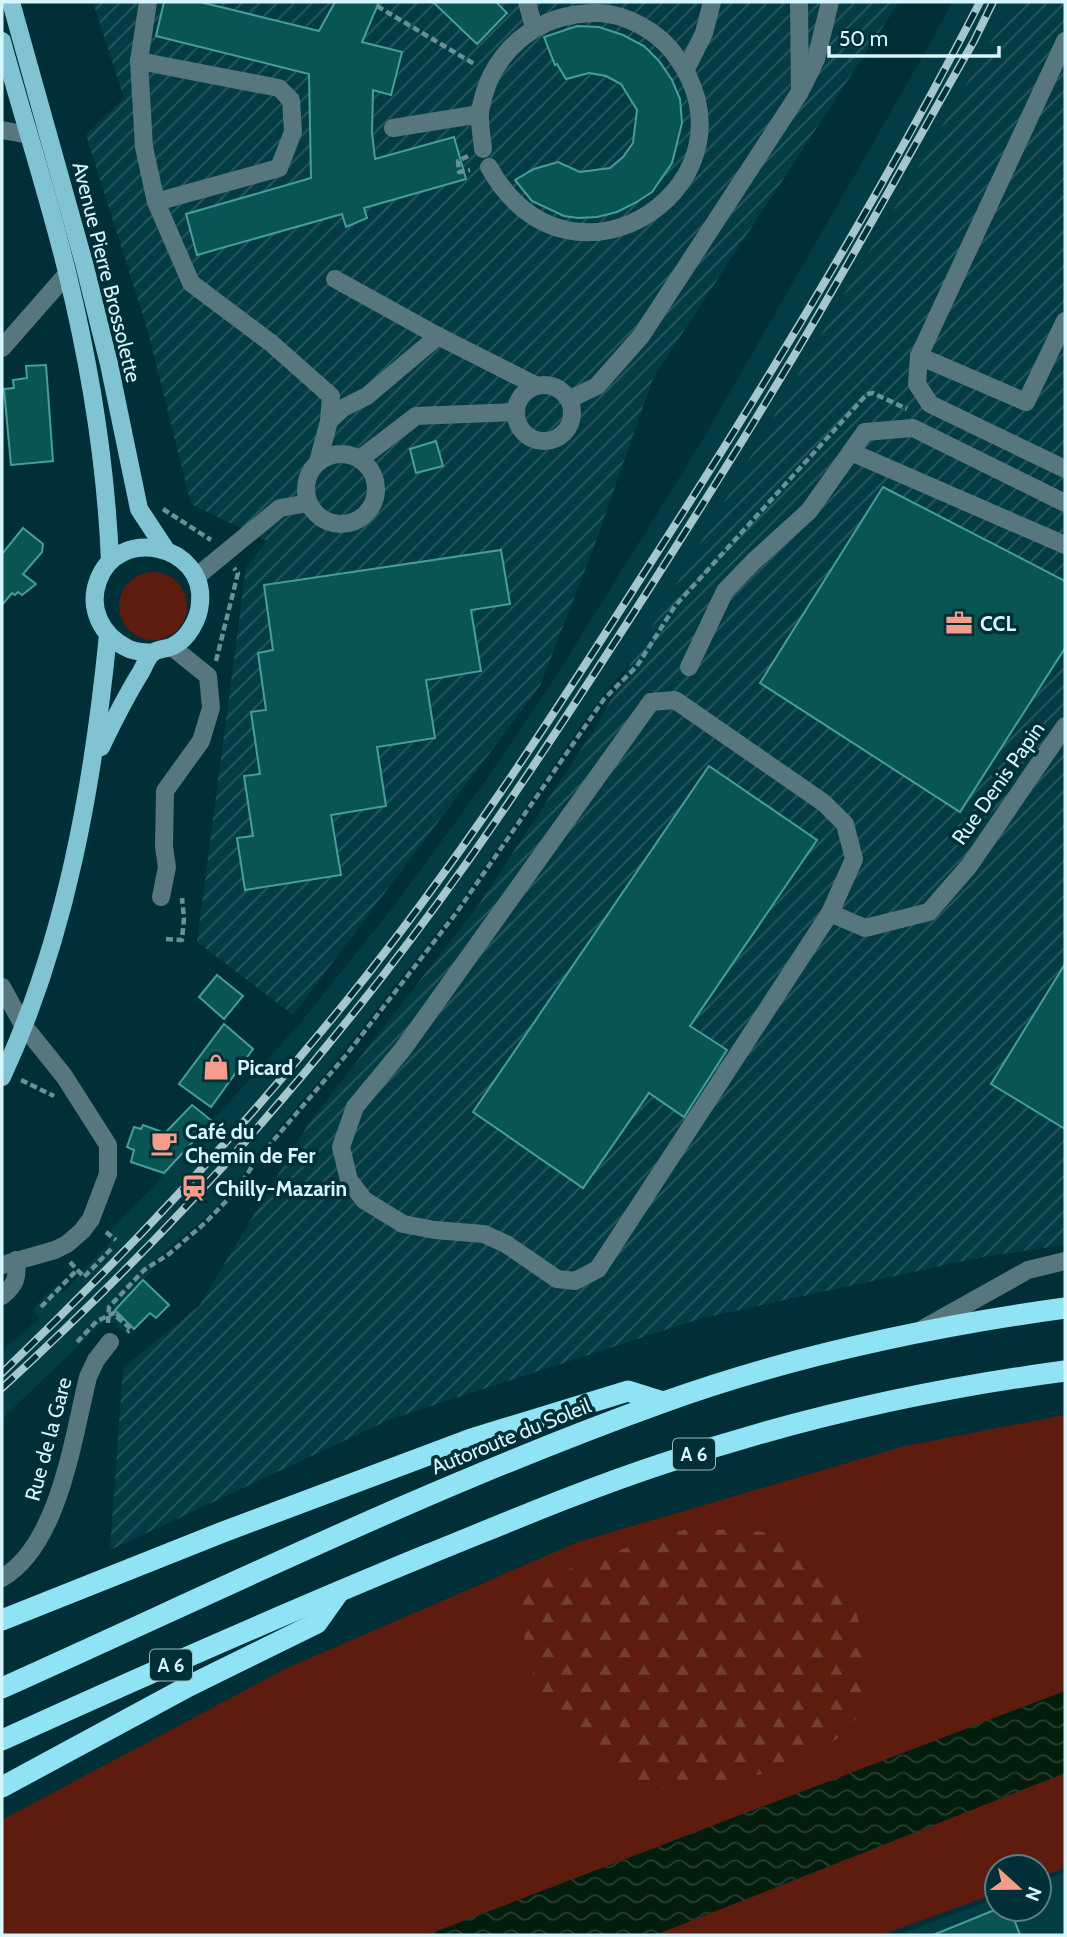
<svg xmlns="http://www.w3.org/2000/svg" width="1067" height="1937" font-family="Cabin,sans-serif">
	<defs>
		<pattern id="industrial-furrows" width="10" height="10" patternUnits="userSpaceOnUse" patternTransform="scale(1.75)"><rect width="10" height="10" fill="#043c45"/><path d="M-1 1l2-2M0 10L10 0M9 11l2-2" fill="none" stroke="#285961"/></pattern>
		<pattern id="forest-firs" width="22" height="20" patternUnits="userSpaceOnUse" patternTransform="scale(1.75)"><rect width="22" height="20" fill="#5e1c0f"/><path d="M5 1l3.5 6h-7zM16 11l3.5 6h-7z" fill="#743e33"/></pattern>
		<pattern id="water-waves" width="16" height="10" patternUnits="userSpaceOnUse" patternTransform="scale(1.75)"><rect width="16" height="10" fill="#031d0d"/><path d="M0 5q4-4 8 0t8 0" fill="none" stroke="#273e31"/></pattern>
	</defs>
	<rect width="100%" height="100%" fill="#002f37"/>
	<!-- built -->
	<g fill="#043c45">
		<polygon points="952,2 1014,2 632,661 593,708 461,901 339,1057 253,1159 234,1188 213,1211 152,1262 154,1268 143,1280 169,1305 156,1318 150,1313 128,1336 111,1321 101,1324 2,1419 2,1351 40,1318 32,1310 56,1285 63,1292 111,1242 112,1227 148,1192 301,1022 393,907 481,787 551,684 696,451 931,42"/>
		<polygon points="1065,1872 1065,1935 898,1935 997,1898 997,1909 1039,1909 1039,1882"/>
	</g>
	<!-- industrial -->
	<g fill="url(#industrial-furrows)">
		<polygon points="93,2 899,2 653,378 595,544 540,686 293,1015 197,942 246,567 267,541 191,504 148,332 86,135 124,98"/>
		<polygon points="1014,2 1065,2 1065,1245 982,1257 702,1318 391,1419 110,1550 123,1368 199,1306 309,1123 477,907 597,725 632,661"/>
	</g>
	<!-- green -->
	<g fill="#5e1c0f">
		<circle cx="153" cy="606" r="34"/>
		<polygon points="1065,1415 1065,1691 427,1935 2,1935 2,1820 287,1668 578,1542 905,1446"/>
		<polygon points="1065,1773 1065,1868 1039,1877 1039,1867 997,1867 997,1893 881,1935 655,1935"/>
	</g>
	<!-- forest -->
	<polygon fill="url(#forest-firs)" points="689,1528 769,1532 849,1583 866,1650 868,1706 837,1739 763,1774 679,1788 627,1789 572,1736 536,1686 520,1621 524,1587 604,1555"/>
	<!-- water -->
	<polygon fill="url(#water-waves)" points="1065,1691 1065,1773 655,1935 427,1935"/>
	<!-- building -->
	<g fill="#095554" stroke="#469e9c" stroke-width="2">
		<polygon points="164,2 200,2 319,31 335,2 379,2 362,42 402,52 391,95 373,90 372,132 375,159 454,137 466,179 364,208 367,218 346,227 342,214 197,255 186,214 311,178 309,74 156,36"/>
		<polygon points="433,2 496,2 507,13 477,44"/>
		<polygon points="577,26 599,27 623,35 644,46 659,61 672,80 680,99 682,123 672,163 652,192 635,203 617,212 597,217 578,218 564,216 532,201 515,180 534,169 558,162 580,172 610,168 623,157 633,143 637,110 621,84 606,76 589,73 566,79 557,64 555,65 544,37"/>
		<polygon points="46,365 53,461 11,465 4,389 14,388 13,380 27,378 26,366"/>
		<polygon points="436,441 443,466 416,473 410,449"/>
		<polygon points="883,487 1065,581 1065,648 960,812 760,683"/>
		<polygon points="23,528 43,544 42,552 23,574 36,584 22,595 18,592 15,595 12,593 2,605 2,554"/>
		<polygon points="501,550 510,604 471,610 481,671 426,680 435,738 377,747 386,806 331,815 341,875 245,890 237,838 253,836 244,776 260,774 251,712 266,710 258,653 273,650 264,585"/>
		<polygon points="709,766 817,840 690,1026 727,1050 684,1117 649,1093 583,1188 473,1112"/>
		<polygon points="1065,964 1065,1129 991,1084"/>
		<polygon points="217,975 243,996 224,1019 199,997"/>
		<polygon points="224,1024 253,1049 211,1107 179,1084"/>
		<polygon points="192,1105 212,1121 164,1173 131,1162 134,1150 127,1147 134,1127 141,1129 143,1125 165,1133"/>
		<polygon points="143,1280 169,1305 156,1318 150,1313 134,1329 115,1310"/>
		<polygon points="997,1909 1010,1909 1020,1935 933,1935"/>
	</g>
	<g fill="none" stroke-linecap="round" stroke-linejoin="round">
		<!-- path -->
		<g stroke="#689097" stroke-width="4.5" stroke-dasharray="7 3.5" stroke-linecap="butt">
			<polyline points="377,6 476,65"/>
			<polyline points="468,156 458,161 459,172 470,170"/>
			<polyline points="163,509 211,540"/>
			<polyline points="216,661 238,573 234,568"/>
			<polyline points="166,939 182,940 184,918 182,898"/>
			<polyline points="21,1080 54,1096"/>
			<polyline points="106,1232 116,1240"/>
			<polyline points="70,1262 84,1277 113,1247"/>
			<polyline points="41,1307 77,1270"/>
			<polyline points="117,1317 131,1329 127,1332"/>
			<polyline points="108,1323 109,1307 144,1270 169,1254 206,1222 236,1191 255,1162 347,1054 457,912 604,699 637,666 675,606 867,394 873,393 907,409"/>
			<polyline points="77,1342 97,1321 114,1313 117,1317 119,1314"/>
		</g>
		<!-- minor -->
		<g stroke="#57767d" stroke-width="18">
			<polyline points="148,2 139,61 144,147 156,202 191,283 271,343 331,396 329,421 318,462"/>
			<polyline points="527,2 534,28"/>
			<polyline points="1065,41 919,356 917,384 930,404 1065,469"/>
			<polyline points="139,61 279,88 291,100 293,132 279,168 156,202"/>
			<polyline points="686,69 704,33 712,2"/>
			<polyline points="802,88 816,59 830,2"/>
			<polyline points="393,128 480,114"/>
			<polyline points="2,130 29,135"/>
			<path d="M 483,149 C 482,137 479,123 480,112 C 490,51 537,12 599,13 C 626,14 656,31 672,51 C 773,179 572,317 489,167"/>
			<polyline points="438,336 537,386"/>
			<polyline points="2,348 67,274"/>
			<polyline points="919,356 1026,402 1065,321"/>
			<circle cx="544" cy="413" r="28"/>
			<polyline points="570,399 597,386 641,336 800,92 799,2"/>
			<polyline points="329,421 343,408 367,396 438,336 335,279"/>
			<polyline points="851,452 1065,545"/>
			<circle cx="341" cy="489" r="35"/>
			<polyline points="360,459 416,416 516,412"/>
			<polyline points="196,577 280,508 309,503"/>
			<polyline points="689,667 725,591 754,561 809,511 865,432 913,428 1065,503"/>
			<polygon points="675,700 824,803 845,824 854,859 830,913 598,1269 575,1281 557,1279 506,1244 484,1234 435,1230 403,1224 364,1200 349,1180 341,1147 355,1107 403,1049 651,702"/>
			<polyline points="161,897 167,867 164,847 165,791 201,741 211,708 208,676 172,647"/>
			<polyline points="830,913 865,928 929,912 969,866 1065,726"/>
			<polyline points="2,987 23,1025 64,1076 108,1145 108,1174 91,1219 82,1231 67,1244 55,1250 2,1265"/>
			<path d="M 2,1296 C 16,1285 18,1277 16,1260"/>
			<polyline points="924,1328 1028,1270 1065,1261"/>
			<path d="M 2,1578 C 59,1545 73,1438 88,1377 L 96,1360 L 110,1342"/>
		</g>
		<!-- major -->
		<g stroke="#80c4d3" stroke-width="18">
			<polyline points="11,2 84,263 109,364 139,509 166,550"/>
			<path d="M 2,41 C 23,118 48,194 67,272 C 90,366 106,464 110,561"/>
			<path d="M 101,747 C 113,722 126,696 141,672 C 144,666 148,657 152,653 C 157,649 167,649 173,646 C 188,639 199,619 200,603 C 206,544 117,525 98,581 C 88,608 101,635 127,648 C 134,652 145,652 153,653"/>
			<path d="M 2,1077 C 66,939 93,786 108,635"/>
		</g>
		<!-- highway -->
		<g stroke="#90e3f5" stroke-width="21">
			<polyline points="2,1620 223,1532 471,1439 628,1391 663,1402"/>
			<path d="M 2,1688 C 220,1590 436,1484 661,1403 C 791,1356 928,1327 1065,1308"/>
			<path d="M 2,1740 C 143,1676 285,1613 429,1554 C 506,1523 583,1490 662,1464 C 792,1420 929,1389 1065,1371"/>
			<polyline points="2,1787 189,1686 317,1623 339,1592"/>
		</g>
		<!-- rail casing -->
		<g stroke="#a4c7ce" stroke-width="8">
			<g id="rail">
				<path d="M 2,1373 C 125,1255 241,1131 348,999 C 457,864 551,719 644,573 C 764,388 879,198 980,2"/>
				<path d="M 2,1388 C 175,1230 333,1052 468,861 C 531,772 590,681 649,589 C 709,495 769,400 825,303 C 876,216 924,128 974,41 L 993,2"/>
			</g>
		</g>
		<!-- rail -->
		<use href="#rail" stroke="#002f37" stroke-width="5" stroke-dasharray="16" stroke-linecap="butt"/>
	</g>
	<!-- icons -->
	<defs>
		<g id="office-bare" transform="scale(2.1)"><path d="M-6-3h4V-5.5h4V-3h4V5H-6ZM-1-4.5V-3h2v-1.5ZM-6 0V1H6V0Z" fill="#f49d8b" stroke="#002f37" stroke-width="2.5" paint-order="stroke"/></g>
		<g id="shop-bare" transform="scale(2.1)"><path d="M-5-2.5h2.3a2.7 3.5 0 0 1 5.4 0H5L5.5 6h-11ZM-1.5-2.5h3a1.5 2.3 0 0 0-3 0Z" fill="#f49d8b" stroke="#002f37" stroke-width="2.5" paint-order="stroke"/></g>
		<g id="cafe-bare" transform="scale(2.1)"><path d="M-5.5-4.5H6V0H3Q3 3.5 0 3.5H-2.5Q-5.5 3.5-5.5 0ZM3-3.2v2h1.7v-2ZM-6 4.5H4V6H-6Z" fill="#f49d8b" stroke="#002f37" stroke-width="2.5" paint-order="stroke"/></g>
		<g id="station-bare" transform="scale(2.1)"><path d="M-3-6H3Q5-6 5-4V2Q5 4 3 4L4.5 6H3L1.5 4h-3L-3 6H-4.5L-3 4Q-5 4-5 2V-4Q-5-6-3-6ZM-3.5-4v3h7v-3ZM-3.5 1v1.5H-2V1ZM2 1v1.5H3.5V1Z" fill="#f49d8b" stroke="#002f37" stroke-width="2.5" paint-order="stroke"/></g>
	</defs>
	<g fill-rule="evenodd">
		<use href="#office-bare" x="959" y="623"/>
		<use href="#shop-bare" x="216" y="1067"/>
		<use href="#cafe-bare" x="164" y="1143"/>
		<use href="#station-bare" x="194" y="1188"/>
	</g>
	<g text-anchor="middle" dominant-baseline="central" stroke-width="7" stroke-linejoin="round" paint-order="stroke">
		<!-- shield labels -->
		<g fill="#002f37" stroke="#96bac1" stroke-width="2">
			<rect x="673" y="1438.5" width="42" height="31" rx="5"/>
			<rect x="150" y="1649.5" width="42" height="31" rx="5"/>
		</g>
		<g font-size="19" font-weight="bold" fill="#d6f5fc">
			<text x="694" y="1454">A 6</text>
			<text x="171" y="1665">A 6</text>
		</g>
		<!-- street labels -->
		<g font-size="21" fill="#d6f5fc" stroke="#002f37">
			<text transform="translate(107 272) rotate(76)">Avenue Pierre Brossolette</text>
			<text transform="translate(998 783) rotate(-55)">Rue Denis Papin</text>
			<text transform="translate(511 1436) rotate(-22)">Autoroute du Soleil</text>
			<text transform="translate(48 1439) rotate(-75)">Rue de la Gare</text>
		</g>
		<!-- poi labels -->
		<g font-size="21" font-weight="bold" fill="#d6f5fc" stroke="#002f37" text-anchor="start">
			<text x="980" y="623">CCL</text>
			<text x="237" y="1067">Picard</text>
			<text x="185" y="1131">Café du<tspan x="185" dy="24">Chemin de Fer</tspan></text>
			<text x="215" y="1188">Chilly-Mazarin</text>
		</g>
	</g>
	<!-- border -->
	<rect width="1067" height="1937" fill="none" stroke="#d6f5fc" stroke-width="7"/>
	<!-- north arrow -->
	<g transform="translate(1018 1888) rotate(111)"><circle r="33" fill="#002f37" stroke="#567e86" stroke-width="2"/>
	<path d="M0-5L12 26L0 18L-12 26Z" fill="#f49d8b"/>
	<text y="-10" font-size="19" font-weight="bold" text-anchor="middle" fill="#d6f5fc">N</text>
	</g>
	<!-- scale -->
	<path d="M829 46v10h170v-10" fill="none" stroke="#d6f5fc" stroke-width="3.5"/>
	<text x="839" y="46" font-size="21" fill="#d6f5fc" stroke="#002f37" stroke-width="5" paint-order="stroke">50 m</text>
</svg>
